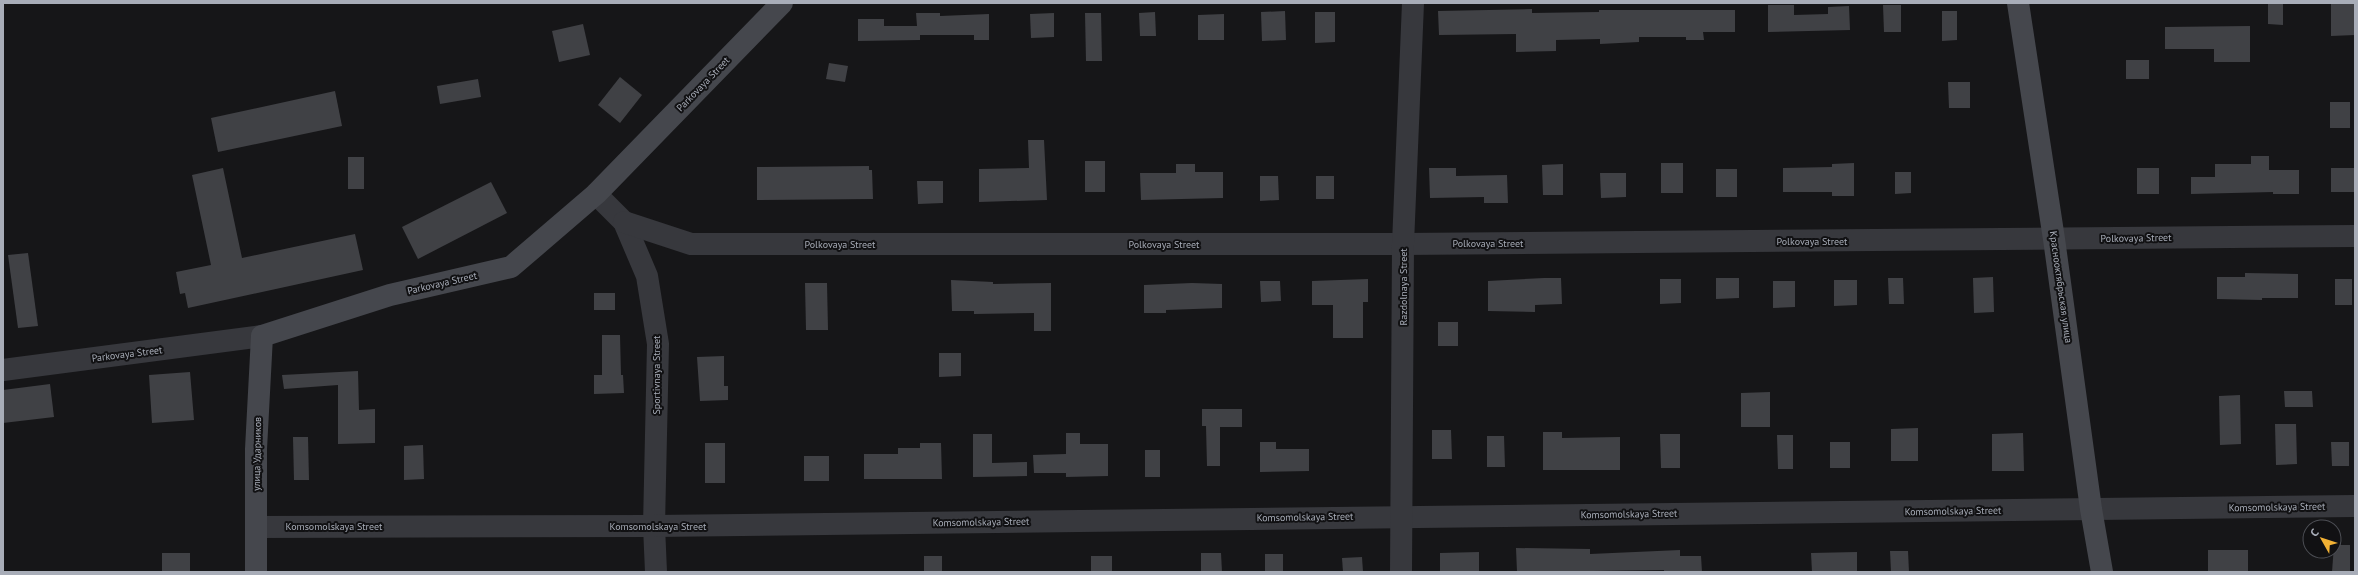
<svg xmlns="http://www.w3.org/2000/svg" width="2358" height="575" font-family="'PT Sans',sans-serif">
	<rect width="100%" height="100%" fill="#161618"/>
	<!-- building -->
	<g fill="#404145">
		<polygon points="2268,3 2283,3 2283,25 2268,24"/>
		<polygon points="2331,3 2355,3 2355,35 2331,36"/>
		<polygon points="1768,5 1794,5 1794,15 1828,14 1828,7 1849,6 1850,30 1768,32"/>
		<polygon points="1883,5 1901,5 1901,32 1884,32"/>
		<polygon points="1532,9 1532,13 1599,12 1599,10 1735,10 1735,32 1703,32 1704,40 1686,40 1686,37 1639,37 1639,42 1600,44 1600,39 1556,40 1556,51 1516,52 1516,34 1439,35 1438,11"/>
		<polygon points="1285,11 1286,40 1262,41 1261,12"/>
		<polygon points="1942,11 1957,11 1957,40 1942,41"/>
		<polygon points="1155,12 1156,36 1140,36 1139,13"/>
		<polygon points="1315,12 1335,12 1335,42 1315,43"/>
		<polygon points="916,13 940,13 940,16 989,14 989,40 974,40 974,35 920,35 920,40 858,41 858,19 884,19 884,26 917,26"/>
		<polygon points="1054,13 1054,37 1031,38 1030,14"/>
		<polygon points="1085,13 1101,13 1102,61 1086,61"/>
		<polygon points="1224,14 1224,40 1198,40 1198,15"/>
		<polygon points="583,24 590,55 559,62 552,31"/>
		<polygon points="2250,26 2250,62 2214,62 2214,49 2165,49 2165,27"/>
		<rect x="2126" y="60" width="23" height="19"/>
		<polygon points="829,63 848,66 845,82 826,79"/>
		<polygon points="620,77 642,95 620,123 598,105"/>
		<polygon points="478,79 481,97 440,104 437,86"/>
		<polygon points="1948,82 1970,82 1970,108 1949,108"/>
		<polygon points="335,91 342,126 218,152 211,118"/>
		<rect x="2330" y="102" width="20" height="26"/>
		<polygon points="1028,140 1044,140 1047,200 979,202 979,169 1029,168"/>
		<polygon points="2251,156 2269,156 2269,170 2299,170 2299,194 2273,194 2273,192 2191,194 2191,177 2215,177 2215,164 2251,164"/>
		<rect x="348" y="157" width="16" height="32"/>
		<rect x="1085" y="161" width="20" height="31"/>
		<rect x="1661" y="163" width="22" height="30"/>
		<polygon points="1854,163 1854,196 1832,196 1832,192 1783,192 1783,168 1832,167 1832,164"/>
		<polygon points="1176,164 1195,164 1195,172 1223,172 1223,198 1141,200 1140,173 1176,173"/>
		<polygon points="1563,164 1563,195 1543,195 1542,165"/>
		<polygon points="869,166 869,170 872,170 873,199 757,200 757,167"/>
		<polygon points="223,168 242,258 355,234 363,270 188,308 185,293 180,294 176,272 211,265 192,175"/>
		<polygon points="1429,168 1456,168 1456,176 1507,175 1508,203 1484,203 1484,197 1430,198"/>
		<rect x="2137" y="168" width="22" height="26"/>
		<rect x="2331" y="168" width="23" height="24"/>
		<rect x="1716" y="169" width="21" height="28"/>
		<polygon points="1895,172 1911,172 1911,193 1895,194"/>
		<polygon points="1600,173 1626,173 1626,197 1601,198"/>
		<polygon points="1260,176 1278,176 1279,200 1260,201"/>
		<rect x="1316" y="176" width="18" height="23"/>
		<polygon points="917,181 943,181 943,203 918,204"/>
		<polygon points="491,182 507,213 418,259 402,227"/>
		<polygon points="28,253 38,326 18,328 8,255"/>
		<polygon points="2245,273 2298,274 2298,298 2262,298 2262,300 2217,299 2217,277 2245,277"/>
		<polygon points="1993,277 1994,312 1974,313 1973,278"/>
		<polygon points="1544,278 1561,278 1562,304 1535,305 1535,312 1488,311 1488,281"/>
		<polygon points="1716,278 1739,278 1739,298 1716,299"/>
		<polygon points="1888,278 1903,278 1904,304 1889,304"/>
		<polygon points="1368,279 1368,302 1363,302 1363,338 1333,338 1333,305 1312,305 1312,281"/>
		<polygon points="1660,279 1681,279 1681,303 1660,304"/>
		<rect x="2335" y="279" width="17" height="26"/>
		<polygon points="951,280 993,282 993,284 1051,283 1051,331 1034,331 1034,313 974,314 974,311 952,311"/>
		<polygon points="1834,280 1857,280 1857,305 1834,306"/>
		<polygon points="1260,281 1280,281 1281,301 1261,302"/>
		<polygon points="1773,281 1795,281 1795,307 1773,308"/>
		<polygon points="805,283 827,283 828,330 806,330"/>
		<polygon points="1192,283 1222,284 1222,308 1166,310 1166,313 1144,313 1144,285"/>
		<rect x="594" y="293" width="21" height="17"/>
		<rect x="1438" y="322" width="20" height="24"/>
		<polygon points="602,335 620,335 621,375 623,375 624,393 594,394 594,375 602,375"/>
		<polygon points="939,353 961,353 961,376 939,377"/>
		<polygon points="724,356 724,386 728,386 728,400 700,401 697,357"/>
		<polygon points="358,371 359,410 375,409 375,443 338,444 338,385 284,389 282,375"/>
		<polygon points="190,372 194,420 152,423 149,375"/>
		<polygon points="50,384 54,417 3,423 3,390"/>
		<polygon points="2284,391 2312,391 2313,407 2285,407"/>
		<polygon points="1770,392 1770,427 1741,427 1741,393"/>
		<polygon points="2240,395 2241,444 2220,445 2219,396"/>
		<polygon points="1202,409 1242,409 1242,427 1220,427 1220,466 1207,466 1206,426 1202,426"/>
		<polygon points="2275,424 2296,424 2297,464 2276,465"/>
		<polygon points="1918,428 1918,461 1891,461 1891,429"/>
		<polygon points="1432,430 1451,430 1452,459 1432,459"/>
		<polygon points="1543,432 1562,432 1562,438 1620,437 1620,470 1543,470"/>
		<polygon points="1066,433 1080,433 1080,444 1108,444 1108,476 1066,477 1066,473 1034,473 1033,455 1066,454"/>
		<polygon points="2023,433 2024,471 1992,471 1992,434"/>
		<polygon points="973,434 992,434 992,463 1027,462 1027,476 973,477"/>
		<polygon points="1660,434 1680,434 1680,468 1661,468"/>
		<polygon points="1777,435 1793,435 1793,469 1778,469"/>
		<polygon points="1487,436 1504,436 1505,467 1487,467"/>
		<polygon points="293,437 308,437 309,480 294,480"/>
		<polygon points="1260,442 1276,442 1276,449 1309,449 1309,471 1260,472"/>
		<rect x="1830" y="442" width="20" height="26"/>
		<polygon points="2331,442 2349,442 2349,466 2332,466"/>
		<rect x="705" y="443" width="20" height="40"/>
		<polygon points="920,443 941,443 942,479 864,479 864,454 898,454 898,448 920,448"/>
		<polygon points="423,445 424,479 404,480 404,446"/>
		<rect x="1145" y="450" width="15" height="27"/>
		<rect x="804" y="456" width="25" height="25"/>
		<polygon points="2334,545 2350,545 2350,572 2332,572"/>
		<polygon points="1516,548 1590,549 1590,554 1680,550 1680,556 1701,556 1702,572 1664,572 1664,570 1517,572"/>
		<rect x="2208" y="550" width="40" height="22"/>
		<polygon points="1890,551 1908,551 1909,572 1891,572"/>
		<polygon points="1479,552 1479,572 1440,572 1440,553"/>
		<polygon points="1857,552 1857,572 1812,572 1811,553"/>
		<polygon points="162,553 190,553 190,571 162,572"/>
		<polygon points="1201,553 1221,553 1222,572 1201,572"/>
		<rect x="1265" y="554" width="18" height="18"/>
		<rect x="924" y="556" width="18" height="16"/>
		<rect x="1091" y="556" width="21" height="16"/>
		<polygon points="1362,557 1363,572 1343,572 1342,558"/>
	</g>
	<g fill="none" stroke-linecap="round" stroke-linejoin="round">
		<!-- minor -->
		<g stroke="#37383d" stroke-width="22">
			<polyline points="596,194 624,222 647,276 658,344 654,526 656,572"/>
			<polyline points="624,222 691,244 1403,244 2355,236"/>
			<polyline points="3,370 262,336"/>
			<polyline points="256,527 654,526 2355,506"/>
			<polyline points="1401,572 1403,244 1413,3"/>
		</g>
		<!-- secondary -->
		<g stroke="#45474d" stroke-width="22">
			<polyline points="2018,3 2054,239 2091,509 2102,572"/>
			<polyline points="256,572 256,449 262,336 390,295 511,267 596,194 782,3"/>
		</g>
	</g>
	<g text-anchor="middle" dominant-baseline="central" stroke-width="4" stroke-linejoin="round" paint-order="stroke">
		<!-- street labels -->
		<g font-size="10" fill="#a8adb8" stroke="#111113">
			<text transform="translate(703 84) rotate(-46)">Parkovaya Street</text>
			<text transform="translate(2136 238) rotate(-1)">Polkovaya Street</text>
			<text x="1812" y="241">Polkovaya Street</text>
			<text x="1488" y="243">Polkovaya Street</text>
			<text x="840" y="244">Polkovaya Street</text>
			<text x="1164" y="244">Polkovaya Street</text>
			<text transform="translate(442 283) rotate(-13)">Parkovaya Street</text>
			<text transform="translate(1403 287) rotate(-90)">Razdolnaya Street</text>
			<text transform="translate(2061 287) rotate(82)">Краснооктябрьская улица</text>
			<text transform="translate(127 354) rotate(-7)">Parkovaya Street</text>
			<text transform="translate(656 375) rotate(-90)">Sportivnaya Street</text>
			<text transform="translate(257 454) rotate(-89)">улица Ударников</text>
			<text transform="translate(2277 507) rotate(-1)">Komsomolskaya Street</text>
			<text transform="translate(1953 511) rotate(-1)">Komsomolskaya Street</text>
			<text transform="translate(1629 514) rotate(-1)">Komsomolskaya Street</text>
			<text transform="translate(1305 517) rotate(-1)">Komsomolskaya Street</text>
			<text transform="translate(981 522) rotate(-1)">Komsomolskaya Street</text>
			<text x="334" y="526">Komsomolskaya Street</text>
			<text x="658" y="526">Komsomolskaya Street</text>
		</g>
	</g>
	<!-- border -->
	<rect width="2358" height="575" fill="none" stroke="#a8adb8" stroke-width="8"/>
	<!-- north arrow -->
	<g transform="translate(2322 539) rotate(309)"><circle r="19" fill="#111113" stroke="#4d4f55"/>
	<path d="M0-3L7 15L0 10L-7 15Z" fill="#f2b134"/>
	<text y="-6" font-size="11" font-weight="bold" text-anchor="middle" fill="#a8adb8">С</text>
	</g>
</svg>
